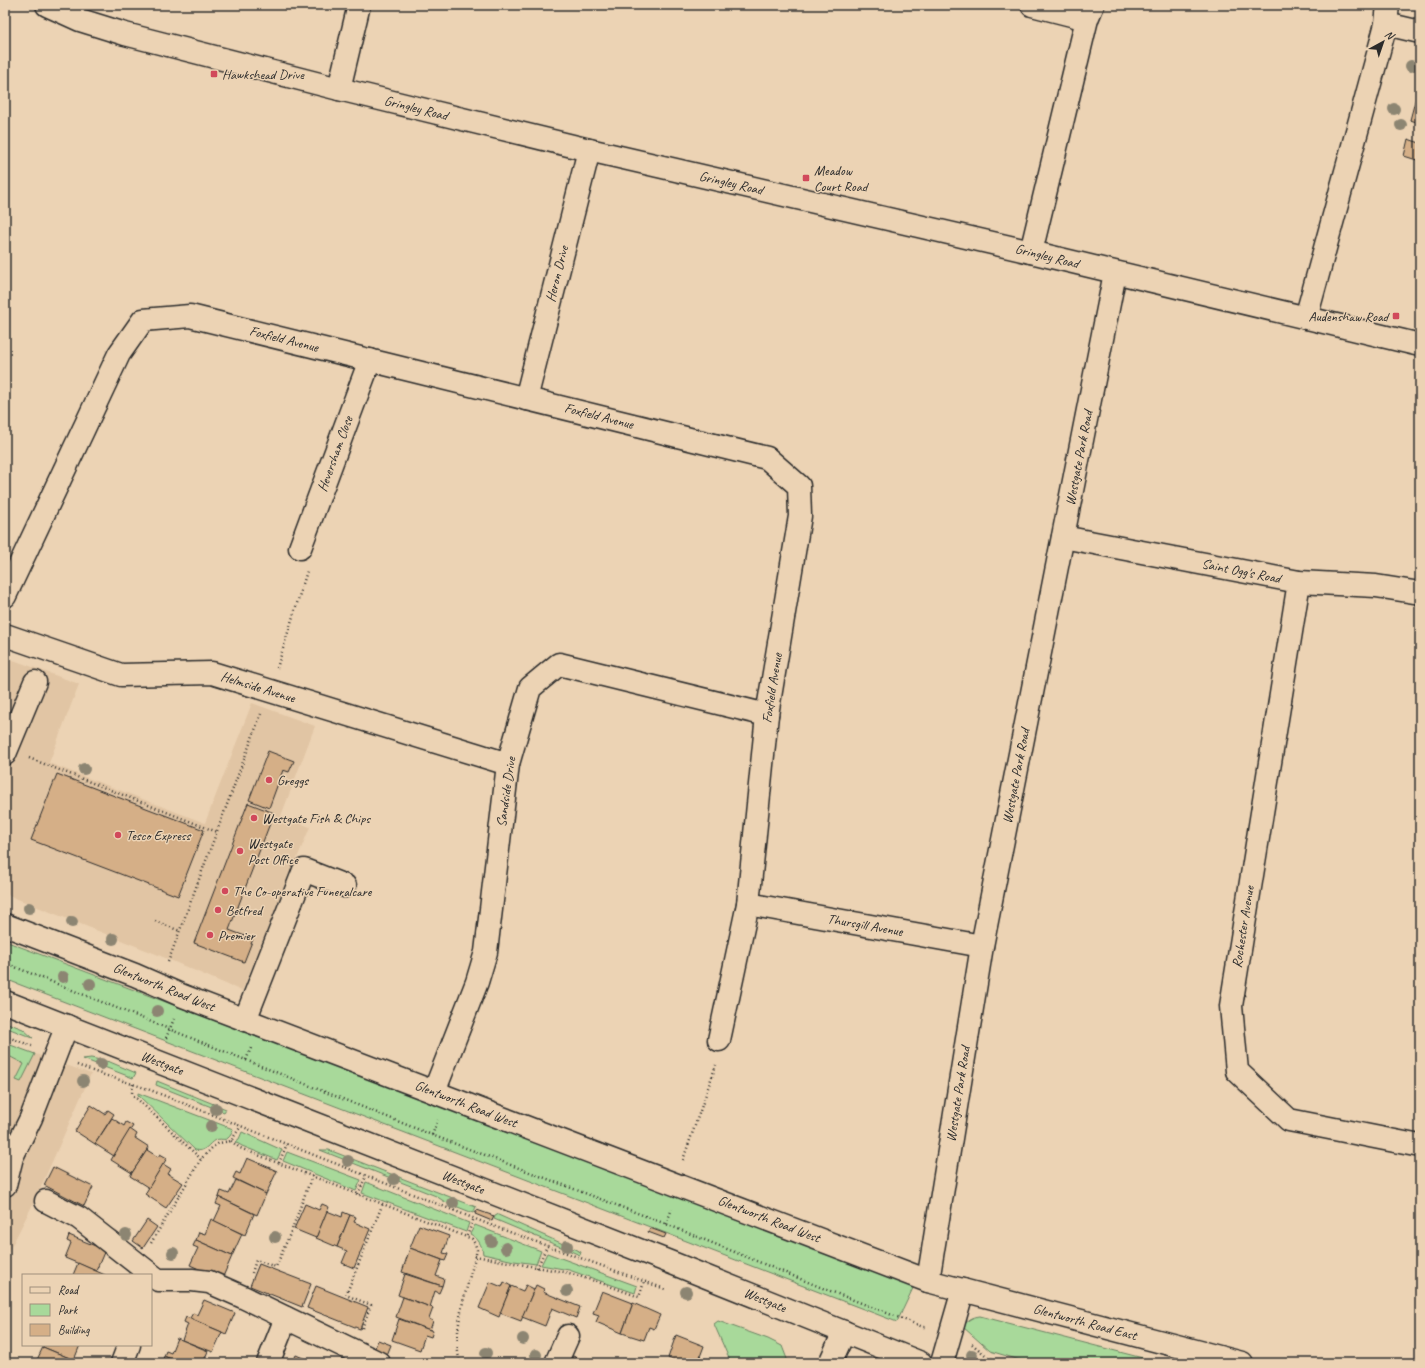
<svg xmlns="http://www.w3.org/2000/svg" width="1425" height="1368" font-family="Caveat,sans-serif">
	<rect width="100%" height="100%" fill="#ecd3b4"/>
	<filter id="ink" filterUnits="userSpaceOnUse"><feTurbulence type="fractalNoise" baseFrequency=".025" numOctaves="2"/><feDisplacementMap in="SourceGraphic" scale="8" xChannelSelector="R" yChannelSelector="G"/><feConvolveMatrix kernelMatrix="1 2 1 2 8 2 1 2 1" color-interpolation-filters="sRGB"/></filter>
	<g filter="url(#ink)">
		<!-- built -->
		<g fill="#e1c5a4">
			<polygon points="5,657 79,684 49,763 205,823 252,703 315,726 281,816 310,827 242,991 156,954 5,894"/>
			<polygon points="5,1043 91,1074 36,1198 5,1259"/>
		</g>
		<!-- green -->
		<g fill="#a8d99a" stroke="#6a8262">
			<polygon points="5,941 914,1286 897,1322 5,979"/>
			<polygon points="5,1022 23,1029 33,1038 5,1027"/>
			<polygon points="5,1043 35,1054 21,1082 16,1080 24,1064 5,1054"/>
			<polygon points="91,1058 110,1062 136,1073 133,1078 83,1059"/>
			<polygon points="157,1081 226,1109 224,1112 156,1085"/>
			<path d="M 138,1093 L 233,1129 C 232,1132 231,1136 228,1138 C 225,1141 220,1138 215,1140 C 208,1144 205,1153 195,1150 L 138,1095 Z"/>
			<polygon points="242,1132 282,1150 277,1160 242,1146 235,1142 239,1139"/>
			<polygon points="320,1150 329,1150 476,1207 473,1213 445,1202 436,1196"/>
			<polygon points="287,1152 361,1180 356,1191 283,1161"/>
			<polygon points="366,1182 469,1223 466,1232 362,1193"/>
			<polygon points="496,1214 581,1252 580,1255 494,1219"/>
			<path d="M 475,1225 L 541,1251 L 536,1264 L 514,1261 L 483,1254 C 482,1245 478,1238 470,1234 Z"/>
			<polygon points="547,1253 637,1286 635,1293 569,1270 541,1265"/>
			<path d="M 980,1316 L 1162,1363 L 1030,1363 L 990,1351 L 963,1327 C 967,1320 972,1317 980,1316 Z"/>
			<polygon points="718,1321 768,1339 782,1346 787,1359 786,1363 731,1363 714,1324"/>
		</g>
		<!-- building -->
		<g fill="#d5af87" stroke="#2b2b2b">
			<polygon points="1420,82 1420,123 1410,120"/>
			<polygon points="1408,139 1420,143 1420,161 1404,156"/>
			<polygon points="268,751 294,761 289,772 283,770 269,808 249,800"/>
			<polygon points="57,774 204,830 178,896 31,840"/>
			<polygon points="248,803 274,813 229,930 253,939 244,962 194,943"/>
			<polygon points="91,1105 105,1114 108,1110 114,1114 95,1144 75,1131"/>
			<polygon points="112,1118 124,1126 126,1122 133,1126 114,1156 95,1144"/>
			<polygon points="130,1129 137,1134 135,1138 149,1147 132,1173 111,1160"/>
			<polygon points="147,1150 158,1157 160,1154 167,1158 149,1188 130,1176"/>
			<polygon points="247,1158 277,1171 266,1194 233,1178 236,1172 240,1174"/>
			<polygon points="163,1164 171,1169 168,1174 183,1183 166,1208 145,1194"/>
			<polygon points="53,1167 93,1187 84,1206 44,1185"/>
			<polygon points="236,1180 266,1194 257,1215 219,1197 221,1191 229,1194"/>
			<polygon points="219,1197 254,1214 245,1235 214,1221 221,1206 216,1204"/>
			<polygon points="305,1204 319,1210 322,1204 329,1207 316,1238 294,1229"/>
			<polygon points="477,1210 494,1216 492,1221 475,1214"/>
			<polygon points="327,1211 342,1217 343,1212 350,1215 337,1247 316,1238"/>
			<polygon points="350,1215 356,1217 354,1222 370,1229 354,1268 342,1263 347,1251 337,1247"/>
			<polygon points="211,1219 242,1234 232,1256 196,1240 199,1232 205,1234"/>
			<polygon points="147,1220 157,1227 143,1248 133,1241"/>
			<polygon points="419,1225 449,1236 443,1253 448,1254 445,1261 410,1248"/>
			<polygon points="650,1228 666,1234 664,1238 648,1232"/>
			<polygon points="69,1235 105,1250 96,1271 65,1258 71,1243 67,1241"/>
			<polygon points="196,1240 232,1256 222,1279 190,1265 198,1248 193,1246"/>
			<polygon points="410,1248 442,1260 436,1276 444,1279 442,1286 402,1272"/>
			<polygon points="78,1263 105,1275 73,1275"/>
			<polygon points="259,1264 311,1284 302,1307 250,1286"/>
			<polygon points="405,1274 442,1286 439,1293 435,1291 430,1307 398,1295"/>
			<polygon points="490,1282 502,1287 504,1282 511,1286 499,1317 479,1308"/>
			<polygon points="526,1285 534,1289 521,1321 500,1313 511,1286 523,1291"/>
			<polygon points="536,1285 544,1289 543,1292 580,1307 576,1318 552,1308 545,1326 522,1317"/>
			<polygon points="316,1286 368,1307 360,1329 307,1308"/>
			<polygon points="602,1291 633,1303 622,1333 596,1322 599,1315 593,1313"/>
			<polygon points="403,1297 433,1308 429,1319 433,1321 430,1330 396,1317"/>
			<polygon points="204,1300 235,1313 226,1334 190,1318 193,1313 197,1315"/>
			<polygon points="633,1303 660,1315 654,1329 649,1327 644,1340 622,1333"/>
			<polygon points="186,1317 222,1332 213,1352 182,1340 188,1324 184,1322"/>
			<polygon points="399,1319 433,1331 431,1337 425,1335 420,1350 392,1340"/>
			<polygon points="676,1335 704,1346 698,1362 701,1363 681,1363 668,1358"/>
			<polygon points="177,1338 208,1351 203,1363 180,1363 164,1356 166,1351 171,1353"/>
			<polygon points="378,1340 391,1345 387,1355 374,1350"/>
			<polygon points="44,1345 80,1345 74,1360 43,1347"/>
			<polygon points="43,1347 74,1360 73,1363 31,1363 32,1360 36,1362"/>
			<polygon points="296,1355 315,1363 292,1363"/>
			<polygon points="164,1356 180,1363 164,1363 162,1362"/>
			<polygon points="573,1356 590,1363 570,1363"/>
		</g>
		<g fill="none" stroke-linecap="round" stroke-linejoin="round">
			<!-- minor casing -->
			<g stroke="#2b2b2b" stroke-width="25">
				<g id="minor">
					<polyline points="47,5 80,20 125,34 339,89 589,150 1031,252 1420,345"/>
					<polyline points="1032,5 1087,19"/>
					<polyline points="1386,24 1420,32"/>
					<polyline points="339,89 359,5"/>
					<polyline points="1031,252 1087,19 1093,5"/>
					<polyline points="1306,318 1378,54 1386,24 1388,5"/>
					<polyline points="526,399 589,150"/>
					<polyline points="1063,537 1299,582 1376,586 1420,593"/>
					<polyline points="300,548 370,360"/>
					<polyline points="1299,582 1231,1006 1237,1071 1289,1120 1420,1146"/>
					<polyline points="5,596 119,354 143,320 190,316 767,458 799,486 800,516 767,715 748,904 719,1040"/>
					<polyline points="5,635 121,675 212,673 508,764"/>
					<polyline points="5,754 35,682"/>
					<polyline points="748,904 982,946"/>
					<polyline points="5,925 135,975 183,996 928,1281 1242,1363"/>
					<polyline points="5,1002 672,1263 921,1363"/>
					<polyline points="245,1020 304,870 345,886"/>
					<polyline points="434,1092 477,982 486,952 508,764 530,688 559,664 767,715"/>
					<polyline points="5,1185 12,1157 31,1118 60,1043 67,1026"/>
					<polyline points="46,1201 79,1218 158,1280 192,1280 209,1282 243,1297 379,1363"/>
					<polyline points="928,1281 982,946 1115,273"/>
					<polyline points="122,1363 129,1345"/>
					<polyline points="268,1363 286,1318"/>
					<polyline points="556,1363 568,1336"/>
					<polyline points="830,1363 844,1332"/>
					<polyline points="942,1363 963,1290"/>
				</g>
			</g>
			<!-- path -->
			<g stroke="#2b2b2b" stroke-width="2.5" stroke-dasharray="1 3" stroke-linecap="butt">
				<polyline points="277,668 307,571"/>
				<polyline points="29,758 217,832"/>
				<polyline points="155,921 180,931"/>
				<polyline points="168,962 261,714"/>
				<polyline points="5,963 432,1135 666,1224 820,1287 923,1327 927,1327"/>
				<polyline points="5,1036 32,1046"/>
				<polyline points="166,1038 174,1019"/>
				<polyline points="246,1060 251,1048"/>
				<polyline points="77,1065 98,1073 145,1088 493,1226 665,1289"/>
				<polyline points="133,1084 132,1093 134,1096 201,1159"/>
				<polyline points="432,1135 438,1120"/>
				<path d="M 231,1141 L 240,1148 L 472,1239 L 475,1244 L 477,1250 C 469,1283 451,1329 460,1363"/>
				<polyline points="683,1160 716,1065"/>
				<polyline points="279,1163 287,1144"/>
				<polyline points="358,1194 366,1176"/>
				<polyline points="666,1224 672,1209"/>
				<polyline points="467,1236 474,1218"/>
				<polyline points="151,1243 201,1159 213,1147 219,1143 231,1141 241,1126"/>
				<polyline points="475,1256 569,1273 604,1284 639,1297 644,1282"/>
				<polyline points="537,1268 547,1246"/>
				<polyline points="252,1273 256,1260 276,1267 292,1229 312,1176"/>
				<polyline points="362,1328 371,1305 346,1295 383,1203"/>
				<polyline points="972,1344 989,1358 1008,1363"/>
				<polyline points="585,1359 596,1363"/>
			</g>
			<!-- minor -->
			<use href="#minor" stroke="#ecd3b4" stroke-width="22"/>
		</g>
		<!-- trees -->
		<g fill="#8c8572">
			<circle cx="1411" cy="66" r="6"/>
			<circle cx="1394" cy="109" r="6"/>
			<circle cx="1401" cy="125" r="6"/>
			<circle cx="84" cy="769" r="6"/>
			<circle cx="29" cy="908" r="6"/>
			<circle cx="72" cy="922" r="6"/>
			<circle cx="113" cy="939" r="6"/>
			<circle cx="63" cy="977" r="6"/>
			<circle cx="90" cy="984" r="6"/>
			<circle cx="157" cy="1011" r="6"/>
			<circle cx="101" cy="1064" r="6"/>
			<circle cx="83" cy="1081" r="6"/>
			<circle cx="216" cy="1109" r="6"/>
			<circle cx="211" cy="1126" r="6"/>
			<circle cx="348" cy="1161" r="6"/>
			<circle cx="394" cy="1179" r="6"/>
			<circle cx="453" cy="1203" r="6"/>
			<circle cx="126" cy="1235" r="6"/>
			<circle cx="275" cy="1237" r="6"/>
			<circle cx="491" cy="1241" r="6"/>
			<circle cx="567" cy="1246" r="6"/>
			<circle cx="506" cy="1248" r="6"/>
			<circle cx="173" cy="1253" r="6"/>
			<circle cx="567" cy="1291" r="6"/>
			<circle cx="686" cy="1292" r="6"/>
			<circle cx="523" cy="1339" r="6"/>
			<circle cx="486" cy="1353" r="6"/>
			<circle cx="536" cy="1355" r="6"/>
			<circle cx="972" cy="1355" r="6"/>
		</g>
	</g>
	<!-- markers -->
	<g fill="#d1495b" stroke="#ecd3b4" stroke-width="1.5">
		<rect x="210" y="70" width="8" height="8" rx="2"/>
		<rect x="802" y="174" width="8" height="8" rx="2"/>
		<rect x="1392" y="312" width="8" height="8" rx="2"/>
		<circle cx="269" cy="780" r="4"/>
		<circle cx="254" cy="818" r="4"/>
		<circle cx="118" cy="835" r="4"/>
		<circle cx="240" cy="851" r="4"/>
		<circle cx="225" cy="891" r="4"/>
		<circle cx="218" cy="910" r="4"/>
		<circle cx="210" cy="935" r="4"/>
	</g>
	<g text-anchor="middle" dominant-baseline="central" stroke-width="3" stroke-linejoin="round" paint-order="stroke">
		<!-- poi labels -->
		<g font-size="14" fill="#2b2b2b" stroke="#ecd3b4" text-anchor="start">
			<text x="222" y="74">Hawkshead Drive</text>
			<text x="814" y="170">Meadow<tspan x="814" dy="16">Court Road</tspan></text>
			<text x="1388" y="316" text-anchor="end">Audenshaw Road</text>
			<text x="277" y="780">Greggs</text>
			<text x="262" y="818">Westgate Fish &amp; Chips</text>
			<text x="126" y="835">Tesco Express</text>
			<text x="248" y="843">Westgate<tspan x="248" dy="16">Post Office</tspan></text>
			<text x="233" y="891">The Co-operative Funeralcare</text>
			<text x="226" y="910">Betfred</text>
			<text x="218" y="935">Premier</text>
		</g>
		<!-- street labels -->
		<g font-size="14" fill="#2b2b2b" stroke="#ecd3b4">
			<text transform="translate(416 108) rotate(14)">Gringley Road</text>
			<text transform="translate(731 183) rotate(13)">Gringley Road</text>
			<text transform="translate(1047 256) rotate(14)">Gringley Road</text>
			<text transform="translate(557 274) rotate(-76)">Heron Drive</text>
			<text transform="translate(284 339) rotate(14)">Foxfield Avenue</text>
			<text transform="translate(599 416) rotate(14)">Foxfield Avenue</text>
			<text transform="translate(335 454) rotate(-70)">Heversham Close</text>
			<text transform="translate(1079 458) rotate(-79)">Westgate Park Road</text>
			<text transform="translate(1241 571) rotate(11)">Saint Ogg's Road</text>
			<text transform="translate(258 687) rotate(17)">Helmside Avenue</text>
			<text transform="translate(772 688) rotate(-81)">Foxfield Avenue</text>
			<text transform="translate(1016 776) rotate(-79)">Westgate Park Road</text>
			<text transform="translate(506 792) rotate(-82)">Sandside Drive</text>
			<text transform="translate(865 925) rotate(10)">Thursgill Avenue</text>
			<text transform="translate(1243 927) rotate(-81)">Rochester Avenue</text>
			<text transform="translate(164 987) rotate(22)">Glentworth Road West</text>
			<text transform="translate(162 1063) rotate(21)">Westgate</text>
			<text transform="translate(958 1094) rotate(-81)">Westgate Park Road</text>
			<text transform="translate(466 1104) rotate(21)">Glentworth Road West</text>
			<text transform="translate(463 1182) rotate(21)">Westgate</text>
			<text transform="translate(769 1219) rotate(21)">Glentworth Road West</text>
			<text transform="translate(765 1300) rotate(22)">Westgate</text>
			<text transform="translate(1085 1322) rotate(15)">Glentworth Road East</text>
		</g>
	</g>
	<!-- margin -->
	<rect width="1425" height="1368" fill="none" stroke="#ecd3b4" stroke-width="20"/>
	<rect x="10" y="10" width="1405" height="1348" fill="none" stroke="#2b2b2b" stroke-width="1.5" filter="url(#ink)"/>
	<!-- legend -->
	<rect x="22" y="1274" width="130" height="72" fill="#ecd3b4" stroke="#9f907d"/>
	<rect x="30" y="1287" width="20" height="6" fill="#ecd3b4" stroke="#9f907d"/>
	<text x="58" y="1294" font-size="12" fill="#2b2b2b">Road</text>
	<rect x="30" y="1304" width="20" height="12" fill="#a8d99a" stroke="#9f907d"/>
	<text x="58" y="1314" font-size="12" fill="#2b2b2b">Park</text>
	<rect x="30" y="1324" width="20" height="12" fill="#d5af87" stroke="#9f907d"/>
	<text x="58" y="1334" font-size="12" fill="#2b2b2b">Building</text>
	<!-- north arrow -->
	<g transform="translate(1383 42) rotate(40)" stroke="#ecd3b4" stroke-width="3" paint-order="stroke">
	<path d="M0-3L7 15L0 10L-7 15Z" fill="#2b2b2b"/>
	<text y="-6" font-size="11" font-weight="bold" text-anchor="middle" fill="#2b2b2b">N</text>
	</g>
</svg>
